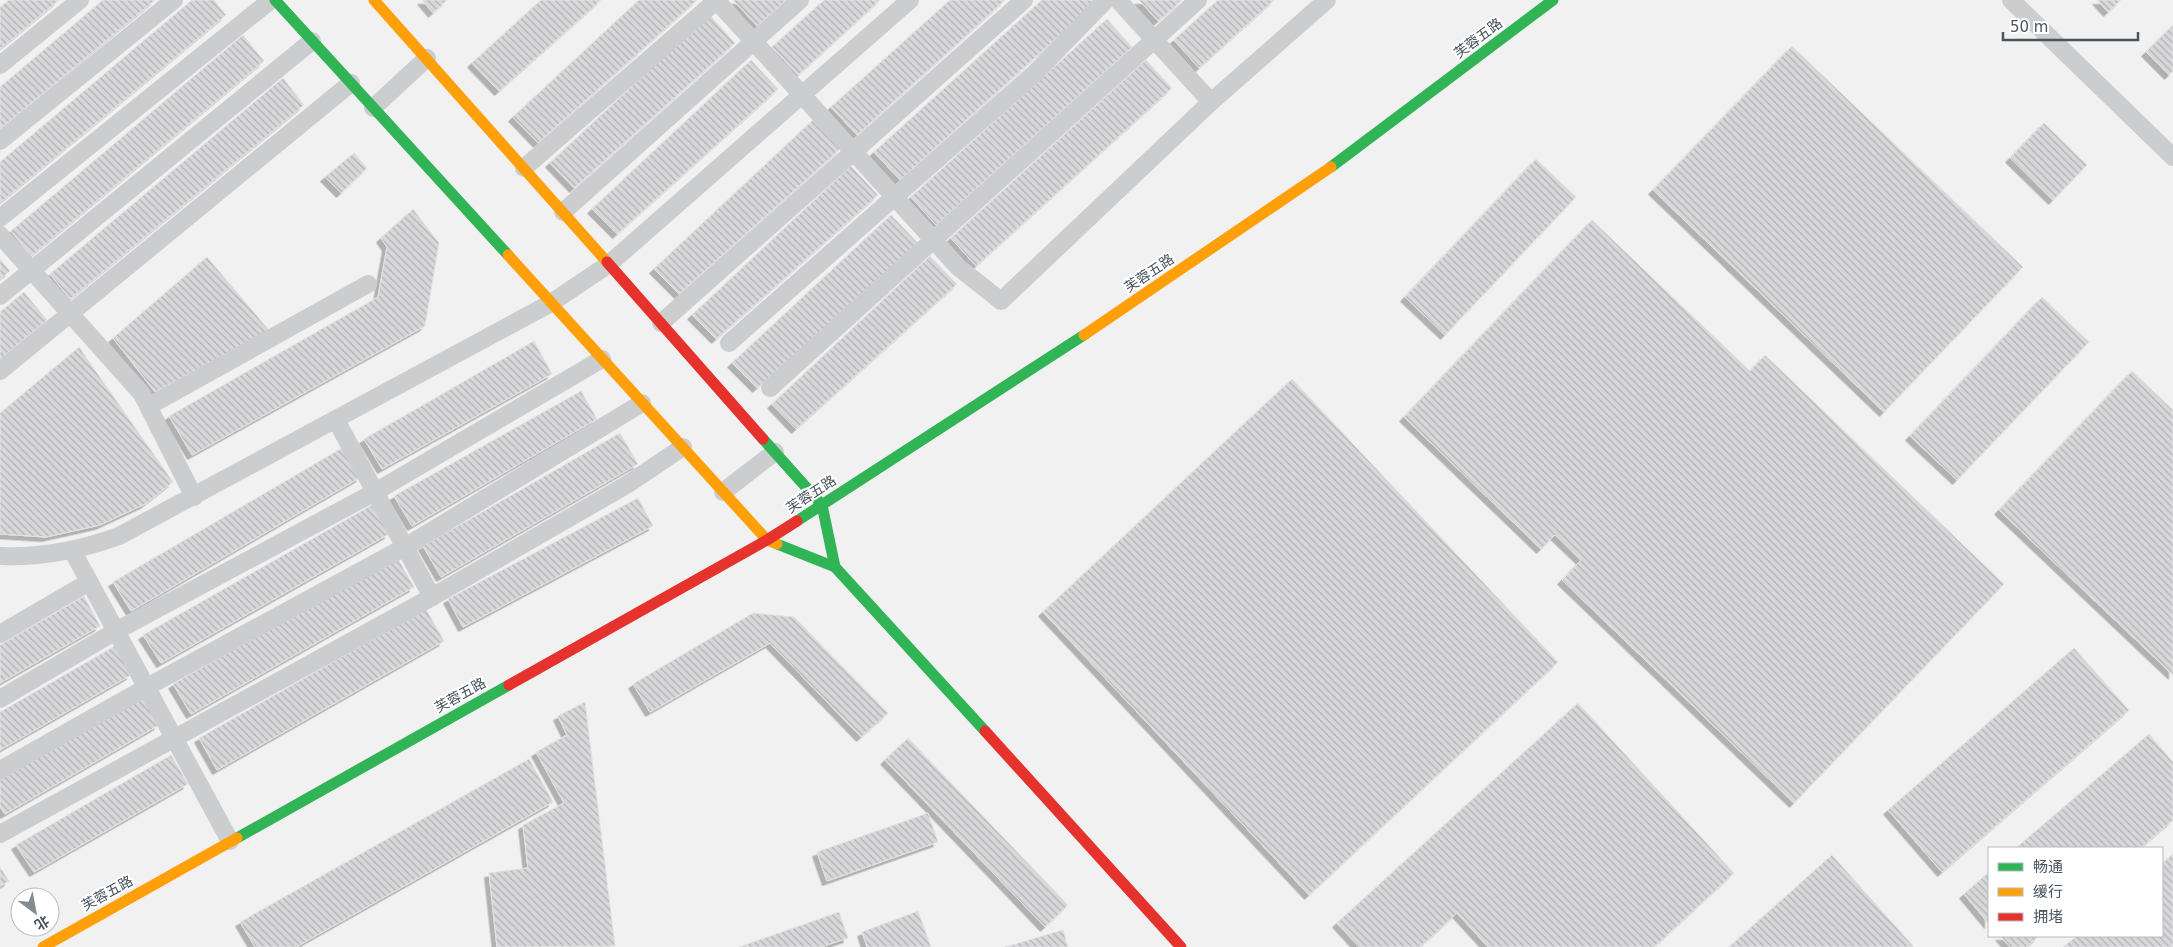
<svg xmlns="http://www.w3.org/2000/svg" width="2173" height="947" font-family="'DejaVu Sans','Noto Sans SC',sans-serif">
	<defs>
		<pattern id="building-back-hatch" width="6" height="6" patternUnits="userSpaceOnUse" patternTransform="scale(1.25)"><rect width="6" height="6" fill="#d8d8da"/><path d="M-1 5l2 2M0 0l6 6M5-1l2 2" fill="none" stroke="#b1b2b4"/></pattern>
		<filter id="shadow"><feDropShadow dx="-4.5" dy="4.5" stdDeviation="0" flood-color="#0004"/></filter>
	</defs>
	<rect width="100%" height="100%" fill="#f2f1f1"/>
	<!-- building -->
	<g fill="url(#building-back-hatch)" stroke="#e3e3e4" filter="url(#shadow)">
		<polygon points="9,0 59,0 0,49 0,7"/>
		<polygon points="103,0 155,0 0,129 0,87"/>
		<polygon points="192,0 214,0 226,15 0,203 0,162"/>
		<polygon points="422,0 447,0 433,13"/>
		<polygon points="541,0 601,0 499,91 472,63"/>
		<polygon points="639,0 697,0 538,143 513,117"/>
		<polygon points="733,0 786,0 757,26"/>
		<polygon points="824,0 880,0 798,75 772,47"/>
		<polygon points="950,0 1005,0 857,135 831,107"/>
		<polygon points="1042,0 1094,0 1096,2 900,180 874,152"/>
		<polygon points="1139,0 1182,0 1158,21"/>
		<polygon points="1218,0 1274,0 1199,68 1174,40"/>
		<polygon points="2097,0 2121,0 2108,12"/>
		<polygon points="709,14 735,43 574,188 550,163"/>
		<polygon points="1107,19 1132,47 936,225 911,197"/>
		<polygon points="2173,25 2173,71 2169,75 2146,52"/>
		<polygon points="243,35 264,61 31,256 11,231"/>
		<polygon points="1792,46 2023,267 1884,412 1653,190"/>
		<polygon points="751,60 778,89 617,234 592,209"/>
		<polygon points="1146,60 1172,88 976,266 951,238"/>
		<polygon points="283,78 304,105 70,299 50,274"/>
		<polygon points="813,120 840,149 679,294 654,269"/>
		<polygon points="2044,123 2087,165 2053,200 2010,158"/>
		<polygon points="354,153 367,168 341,193 325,177"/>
		<polygon points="1536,159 1576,197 1445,335 1405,297"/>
		<polygon points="851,166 878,195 716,339 692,315"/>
		<polygon points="413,209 439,243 425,326 192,455 169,416 378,297 387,247 381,238"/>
		<polygon points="891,215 918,243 757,388 732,363"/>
		<polygon points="1592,220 1750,371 1765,355 2004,584 1794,803 1562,580 1581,560 1555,535 1541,549 1404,417"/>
		<polygon points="930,256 957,284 796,429 772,404"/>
		<polygon points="207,257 269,330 155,392 113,338"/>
		<polygon points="0,259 10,271 0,279"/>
		<polygon points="24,292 47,320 0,359 0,312"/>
		<polygon points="2042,297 2089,342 1957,480 1910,436"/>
		<polygon points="534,341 552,374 382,469 364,439"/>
		<polygon points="79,347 173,482 145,504 100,525 46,537 0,534 0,413"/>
		<polygon points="2132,371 2173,410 2173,675 1999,510"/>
		<polygon points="1292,379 1558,662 1309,895 1043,612"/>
		<polygon points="581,391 597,419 412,526 394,496"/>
		<polygon points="620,433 638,464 441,577 423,546"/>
		<polygon points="342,448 361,477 131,611 113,582"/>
		<polygon points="638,498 653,526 463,627 448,599"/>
		<polygon points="372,505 389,534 161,663 143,635"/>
		<polygon points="397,557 414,587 191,714 173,684"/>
		<polygon points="84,596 100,626 0,683 0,645"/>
		<polygon points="426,609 444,641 217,770 199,738"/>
		<polygon points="753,613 794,617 888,713 861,737 770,643 650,712 633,684"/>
		<polygon points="115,646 131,675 0,750 0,712"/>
		<polygon points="2074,648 2129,710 1942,872 1888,810"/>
		<polygon points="142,696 159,725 5,814 0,807 0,779"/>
		<polygon points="585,702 615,946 497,947 489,873 528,868 523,825 564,803 536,752 567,735 558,716"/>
		<polygon points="1578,703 1734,873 1654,947 1488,947 1457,913 1420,947 1359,947 1337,923"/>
		<polygon points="2149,734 2173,762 2173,820 2140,848 2016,848"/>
		<polygon points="908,738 1068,905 1045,927 885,760"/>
		<polygon points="171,755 188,784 34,872 16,845"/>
		<polygon points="529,759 553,802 296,947 255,947 240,922"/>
		<polygon points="928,813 938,842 827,881 817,852"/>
		<polygon points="2173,854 2173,947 2063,947 2077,936 2162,936 2162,864"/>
		<polygon points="1832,855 1914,947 1729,947"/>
		<polygon points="0,867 9,881 0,886"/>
		<polygon points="1989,872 1989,924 1964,894"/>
		<polygon points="918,911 931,947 867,947 862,932"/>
		<polygon points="839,912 848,938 821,947 739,947"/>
		<polygon points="1063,930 1068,947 1005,947"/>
		<polygon points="2000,936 2039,936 2026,947 2010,947"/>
	</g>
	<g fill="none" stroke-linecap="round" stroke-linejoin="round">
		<!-- street -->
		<g stroke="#cbcdcf" stroke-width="18">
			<polyline points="716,0 958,267 1001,301 1211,102 1327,0"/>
			<polyline points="1118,0 1211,102"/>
			<polyline points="2011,0 2173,157"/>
			<polyline points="0,65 80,0"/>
			<polyline points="373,108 427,58"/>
			<polyline points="0,141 174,0"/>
			<polyline points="524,168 717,0"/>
			<polyline points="563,212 800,0"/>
			<polyline points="0,218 271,0"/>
			<polyline points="0,235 142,394 194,497"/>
			<polyline points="0,296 312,41"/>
			<polyline points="661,323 1024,0"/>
			<polyline points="729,343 1035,73 1106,0"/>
			<polyline points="0,371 351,83"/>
			<polyline points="770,388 1198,0"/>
			<polyline points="149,406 368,284"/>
			<polyline points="336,420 432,597"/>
			<polyline points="723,492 775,452"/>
			<polyline points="72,550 230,841"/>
			<path d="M 0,556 C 42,558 80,550 119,536 L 551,303 L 609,264 L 910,0"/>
			<polyline points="0,634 89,582"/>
			<polyline points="0,699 116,631 375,492 602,359"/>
			<polyline points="0,770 147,687 405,547 642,403"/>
			<polyline points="0,834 432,597 628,484 683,447"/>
		</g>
		<!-- fast -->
		<g stroke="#30b455" stroke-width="11">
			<polyline points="275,0 508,255"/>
			<polyline points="1331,167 1553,0"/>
			<polyline points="763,439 822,505 835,567"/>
			<polyline points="797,521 1084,335"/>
			<polyline points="777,544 835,567 985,731"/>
			<polyline points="237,838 509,685"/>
		</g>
		<!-- slow -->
		<g stroke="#ff9f0a" stroke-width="11">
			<polyline points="374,0 607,262"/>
			<polyline points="508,255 767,540 777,544"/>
			<polyline points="1084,335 1331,167"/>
			<polyline points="43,947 237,838"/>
		</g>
		<!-- jam -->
		<g stroke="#e5322d" stroke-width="11">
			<polyline points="607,262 763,439"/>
			<polyline points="509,685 767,540 797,521"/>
			<polyline points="985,731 1181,947"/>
		</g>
	</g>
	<g text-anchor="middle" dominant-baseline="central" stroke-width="4" stroke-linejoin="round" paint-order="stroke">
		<!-- street labels -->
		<g font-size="14" fill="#49545d" stroke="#fff">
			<text transform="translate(1478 38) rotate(-37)">芙蓉五路</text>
			<text transform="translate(1149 273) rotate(-34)">芙蓉五路</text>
			<text transform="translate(811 494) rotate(-33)">芙蓉五路</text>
			<text transform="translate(460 695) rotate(-29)">芙蓉五路</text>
			<text transform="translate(107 893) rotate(-29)">芙蓉五路</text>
		</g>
	</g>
	<!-- legend -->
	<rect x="1988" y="847" width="175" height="90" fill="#ffffff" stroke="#b6bbbe"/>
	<rect x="1998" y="863" width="25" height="8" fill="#30b455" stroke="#b6bbbe"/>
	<text x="2033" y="872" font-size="15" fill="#49545d">畅通</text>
	<rect x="1998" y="888" width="25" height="8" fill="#ff9f0a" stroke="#b6bbbe"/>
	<text x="2033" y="897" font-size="15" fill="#49545d">缓行</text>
	<rect x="1998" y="913" width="25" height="8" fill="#e5322d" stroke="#b6bbbe"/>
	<text x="2033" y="922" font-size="15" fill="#49545d">拥堵</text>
	<!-- north arrow -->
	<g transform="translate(35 912) rotate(148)"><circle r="24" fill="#ffffff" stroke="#b6bbbe"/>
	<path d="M0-4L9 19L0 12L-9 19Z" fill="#848b91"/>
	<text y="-8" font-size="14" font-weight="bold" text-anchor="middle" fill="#49545d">北</text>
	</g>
	<!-- scale -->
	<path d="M2003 32v8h135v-8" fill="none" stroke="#49545d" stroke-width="2.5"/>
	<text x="2010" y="32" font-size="15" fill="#49545d" stroke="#ffffff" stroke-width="4" paint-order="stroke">50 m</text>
</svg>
